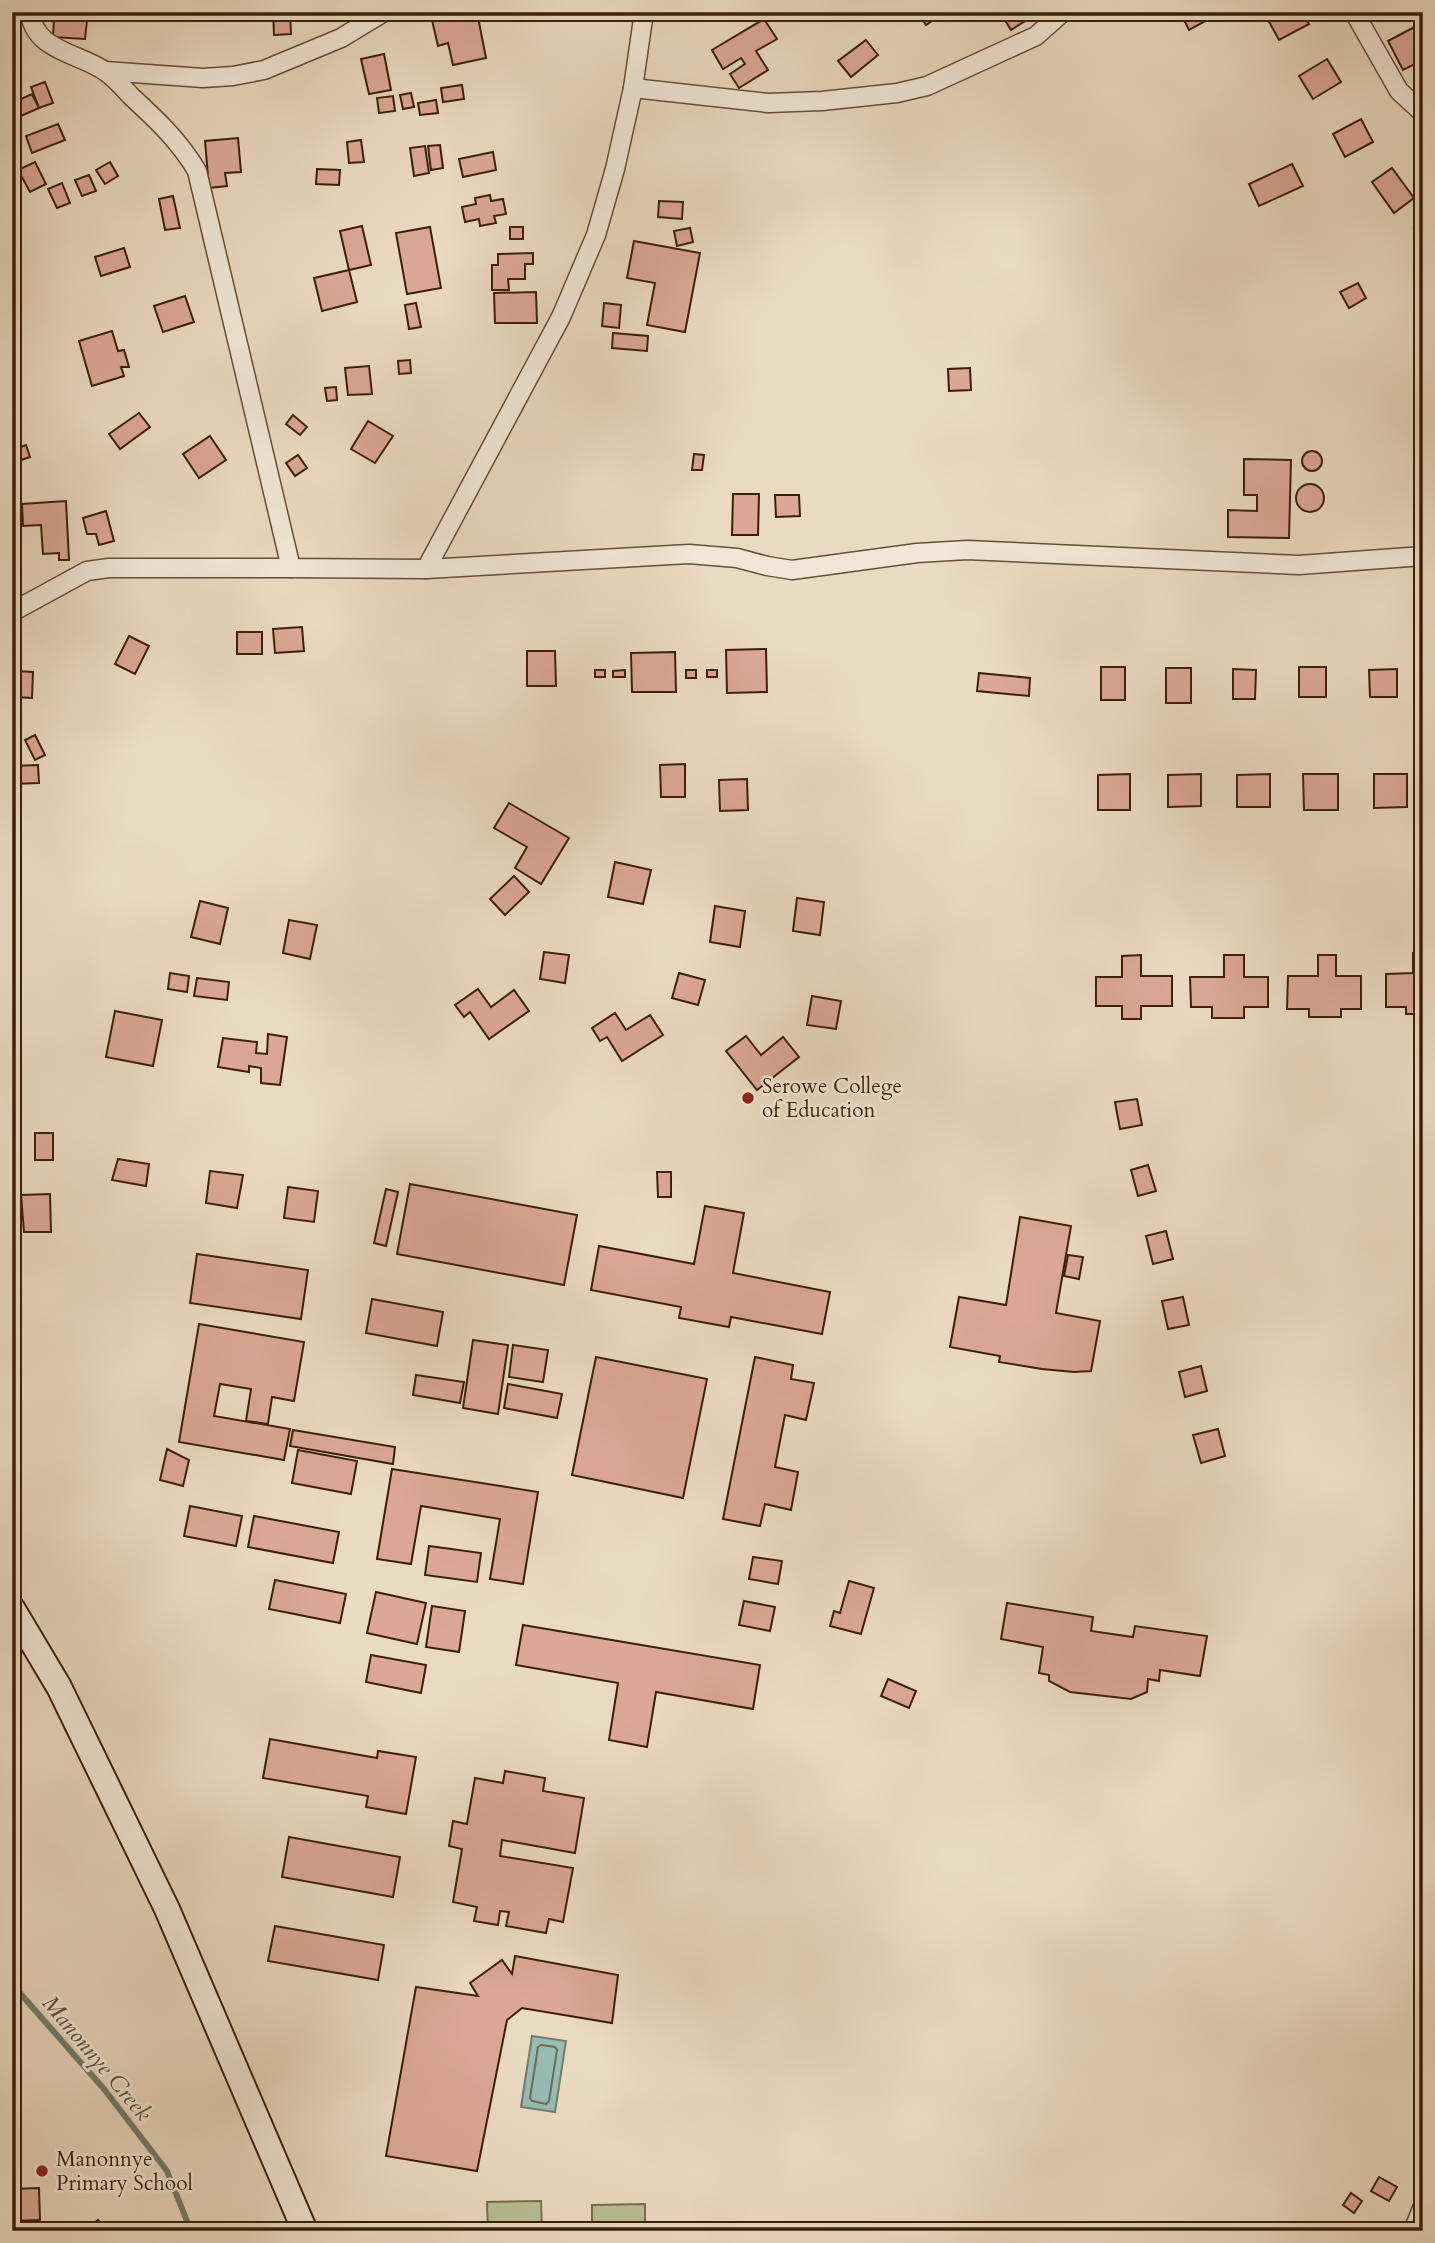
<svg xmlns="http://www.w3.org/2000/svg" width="1435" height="2243" font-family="Cardo,serif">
	<rect width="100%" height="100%" fill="#ebdac2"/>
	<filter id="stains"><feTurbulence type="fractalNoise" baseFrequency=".00286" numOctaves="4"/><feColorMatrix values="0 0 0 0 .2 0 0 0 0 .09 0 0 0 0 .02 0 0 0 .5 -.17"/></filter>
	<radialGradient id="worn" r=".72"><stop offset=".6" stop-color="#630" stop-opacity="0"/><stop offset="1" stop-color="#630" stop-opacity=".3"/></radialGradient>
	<!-- green -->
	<g fill="#b6c094" stroke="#78704e" stroke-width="2">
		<polygon points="541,2201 542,2231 488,2231 487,2202"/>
		<polygon points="645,2204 645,2231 592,2231 592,2205"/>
	</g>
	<!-- water -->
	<polygon fill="#98bbb2" stroke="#737d6e" stroke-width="2" points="532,2036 566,2041 555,2112 521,2107"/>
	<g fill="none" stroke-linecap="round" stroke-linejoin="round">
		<!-- shore -->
		<polygon stroke="#6a6d5c" stroke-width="2" points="541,2045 555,2047 557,2050 549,2101 546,2104 532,2101 530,2098 538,2047"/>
		<!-- stream -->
		<polyline stroke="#737d6e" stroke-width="6" points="12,1984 104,2089 167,2171 191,2231"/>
	</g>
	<!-- building -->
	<g fill="#dca797" stroke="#3b1f07" stroke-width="2">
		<polygon points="273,12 290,12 291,34 274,35"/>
		<polygon points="468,12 477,12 486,58 453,65 448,43 438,46 432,20"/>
		<polygon points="506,12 523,12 524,13 508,18"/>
		<polygon points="918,12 945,12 926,25"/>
		<polygon points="1000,12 1035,12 1036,14 1011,30"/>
		<polygon points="1180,12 1222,12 1189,30"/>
		<polygon points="1272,12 1302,12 1309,24 1279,40 1266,16"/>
		<polygon points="54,19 87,21 85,39 53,37"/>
		<polygon points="764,19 777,39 756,51 768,70 739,88 730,74 745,64 741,58 723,69 712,50"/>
		<polygon points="1422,23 1423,60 1403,70 1388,41"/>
		<polygon points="866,40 878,55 851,77 838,61"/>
		<polygon points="384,54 391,90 369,94 361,59"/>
		<polygon points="1327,59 1341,82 1313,99 1299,76"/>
		<polygon points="45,82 53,103 39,108 31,87"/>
		<polygon points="462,85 464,99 443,102 441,88"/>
		<polygon points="411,93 414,107 403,109 400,95"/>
		<polygon points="32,94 39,108 14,119 12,103"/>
		<polygon points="393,96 395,111 379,113 377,98"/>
		<polygon points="436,100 438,113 420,115 418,103"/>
		<polygon points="1361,119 1373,142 1345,157 1333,134"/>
		<polygon points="58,124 65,140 32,153 26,136"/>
		<polygon points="238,138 241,172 225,173 227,186 209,188 205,141"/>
		<polygon points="361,140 364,162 349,163 347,142"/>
		<polygon points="440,145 443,168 431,170 428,146"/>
		<polygon points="425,146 429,173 414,176 410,148"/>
		<polygon points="493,152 496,170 463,177 459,159"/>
		<polygon points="35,162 46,184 30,192 18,170"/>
		<polygon points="110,162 118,176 105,184 96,170"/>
		<polygon points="1292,164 1303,186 1259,206 1249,184"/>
		<polygon points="1392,168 1414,198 1394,213 1372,182"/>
		<polygon points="317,169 340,170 339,185 316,184"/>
		<polygon points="89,175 96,191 82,196 75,180"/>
		<polygon points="62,183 70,203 57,208 48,189"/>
		<polygon points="490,195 491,201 503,199 506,214 494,216 496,223 480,226 479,219 465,222 462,207 476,204 475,198"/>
		<polygon points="173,196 180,228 165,230 159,199"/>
		<polygon points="659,201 683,202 682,219 658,217"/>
		<polygon points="1423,224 1423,245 1414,229"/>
		<polygon points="362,226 371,265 349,270 340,231"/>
		<polygon points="430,227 441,288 407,294 396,233"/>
		<rect x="510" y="227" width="13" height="12"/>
		<polygon points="690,228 693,242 677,246 674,231"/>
		<polygon points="634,241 700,253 685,332 647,325 655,283 627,278"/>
		<polygon points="124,248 130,267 101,276 95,257"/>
		<polygon points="533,253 533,264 525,264 525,279 508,279 509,290 492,290 492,265 498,265 498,254"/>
		<polygon points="349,270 357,302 322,311 314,278"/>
		<polygon points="1358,283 1366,298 1349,308 1340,292"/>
		<polygon points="536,292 537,323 495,323 494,293"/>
		<polygon points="185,296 194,322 163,332 154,306"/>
		<polygon points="416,303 421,327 409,329 405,305"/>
		<polygon points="604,303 621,305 619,328 602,326"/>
		<polygon points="112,331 118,351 124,350 129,367 121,367 124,376 92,386 79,341"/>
		<polygon points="613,333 648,336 647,351 612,348"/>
		<polygon points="410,360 411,373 399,374 398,361"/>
		<polygon points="369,366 372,394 348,395 345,368"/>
		<polygon points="970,368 971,390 949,391 948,369"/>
		<polygon points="336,387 337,400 327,401 325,388"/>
		<polygon points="139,413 150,427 120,449 109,434"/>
		<polygon points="293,415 307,427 300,435 286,424"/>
		<polygon points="368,421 393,436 375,463 351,449"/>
		<polygon points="210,436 226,460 199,478 183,454"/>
		<polygon points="26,445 30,457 12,463 12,450"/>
		<circle cx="1312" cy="461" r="10"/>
		<polygon points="694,454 704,455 702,470 692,470"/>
		<polygon points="298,455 307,468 295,476 286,463"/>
		<polygon points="1244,459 1291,460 1289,538 1228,537 1228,510 1257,511 1257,495 1244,495"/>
		<circle cx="1310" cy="498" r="14"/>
		<polygon points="733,494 759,494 758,535 732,535"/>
		<polygon points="775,495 799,495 800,516 776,517"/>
		<polygon points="66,501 69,560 59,560 59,553 43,554 41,525 23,526 22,504"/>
		<polygon points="106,511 114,541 99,545 96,534 87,534 83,518"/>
		<polygon points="302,627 304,651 275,653 273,629"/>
		<rect x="237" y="632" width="25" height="22"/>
		<polygon points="129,636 149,646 135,674 115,664"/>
		<polygon points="766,649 767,692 727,693 726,650"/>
		<polygon points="527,651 555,651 556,686 527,686"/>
		<polygon points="675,652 676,692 632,692 631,653"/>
		<rect x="1101" y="667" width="24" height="33"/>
		<rect x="1299" y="667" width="27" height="30"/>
		<rect x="1166" y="668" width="25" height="35"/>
		<polygon points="1233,669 1256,670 1255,699 1233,699"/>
		<polygon points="1397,669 1397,697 1370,697 1369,670"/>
		<rect x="595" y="670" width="10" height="7"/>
		<polygon points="625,670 625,677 613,677 613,671"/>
		<rect x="686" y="670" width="10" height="8"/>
		<rect x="707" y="670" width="10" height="7"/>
		<polygon points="16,671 33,672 32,698 15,697"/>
		<polygon points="979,673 1030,678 1029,696 977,691"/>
		<polygon points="35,735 45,755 35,760 25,740"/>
		<polygon points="685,764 685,797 661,797 660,765"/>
		<polygon points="38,765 39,783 12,784 12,766"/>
		<polygon points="1130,774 1130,810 1098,810 1098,775"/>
		<polygon points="1201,774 1201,806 1168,807 1168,775"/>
		<polygon points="1270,774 1270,807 1237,807 1237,775"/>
		<polygon points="1303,774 1338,774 1338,810 1304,810"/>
		<polygon points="1374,774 1407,774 1407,807 1374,808"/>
		<polygon points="747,779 748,810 720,811 719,780"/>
		<polygon points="509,803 569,838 541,884 515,868 527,847 494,828"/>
		<polygon points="615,862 651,870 643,904 608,897"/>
		<polygon points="514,876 529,892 505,915 490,899"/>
		<polygon points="797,898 824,902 820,935 793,931"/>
		<polygon points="200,901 228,908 220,944 191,937"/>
		<polygon points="715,906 745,911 740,947 710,942"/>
		<polygon points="289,920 317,925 310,959 283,953"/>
		<polygon points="544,952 569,955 565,983 540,979"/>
		<polygon points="1423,952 1423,1014 1406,1014 1406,1007 1386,1007 1386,974 1413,973 1413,953"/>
		<polygon points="1141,955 1141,976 1172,976 1172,1006 1141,1006 1141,1019 1122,1019 1122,1006 1096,1006 1096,977 1122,977 1122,956"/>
		<polygon points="1224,955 1244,955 1244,977 1268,977 1268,1007 1244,1007 1244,1018 1212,1018 1212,1007 1191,1007 1190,977 1224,977"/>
		<polygon points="1318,955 1336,955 1336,976 1361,976 1361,1009 1341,1009 1341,1017 1309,1017 1309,1009 1287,1009 1288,976 1318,976"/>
		<polygon points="170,973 189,976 187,992 168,989"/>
		<polygon points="679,973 705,980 698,1005 672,998"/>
		<polygon points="197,978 229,982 227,1000 194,996"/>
		<polygon points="478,989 491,1007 514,990 529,1011 489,1039 470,1012 464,1017 455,1005"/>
		<polygon points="812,996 841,1001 836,1029 807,1025"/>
		<polygon points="115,1011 162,1020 153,1066 106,1057"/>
		<polygon points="615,1013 626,1030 650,1015 663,1035 622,1061 607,1037 600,1041 592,1028"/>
		<polygon points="268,1034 287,1037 280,1085 261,1083 261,1068 249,1066 249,1072 218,1067 223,1038 257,1042 256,1053 267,1054"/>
		<polygon points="746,1036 761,1055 783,1037 799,1057 757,1090 726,1051"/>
		<polygon points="1137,1099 1142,1125 1120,1129 1115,1102"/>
		<rect x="35" y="1133" width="18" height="27"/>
		<polygon points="118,1159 149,1164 146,1186 112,1180"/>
		<polygon points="1148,1165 1156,1191 1138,1196 1131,1170"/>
		<polygon points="210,1171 243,1175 237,1208 206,1203"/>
		<polygon points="657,1172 671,1172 671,1197 658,1197"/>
		<polygon points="410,1184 577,1215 564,1285 397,1254"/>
		<polygon points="288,1187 318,1191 314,1222 284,1218"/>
		<polygon points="386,1189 398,1192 386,1246 374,1243"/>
		<polygon points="50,1194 51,1232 24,1232 21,1195"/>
		<polygon points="705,1206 744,1213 733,1273 830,1292 822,1334 731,1317 729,1327 679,1318 681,1307 591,1290 599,1246 694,1264"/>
		<polygon points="1020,1217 1071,1226 1056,1313 1100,1321 1091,1371 1074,1372 1042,1369 999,1362 1000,1356 950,1347 959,1297 1006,1305"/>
		<polygon points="1166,1231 1173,1259 1153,1264 1146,1236"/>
		<polygon points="197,1254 308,1270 301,1319 190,1303"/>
		<polygon points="1068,1255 1083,1257 1079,1279 1064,1276"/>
		<polygon points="1183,1297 1189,1325 1168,1329 1162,1301"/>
		<polygon points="372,1299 443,1312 437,1346 366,1333"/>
		<polygon points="199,1324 304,1342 294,1401 272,1397 268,1424 246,1421 251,1389 220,1384 214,1416 290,1429 284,1460 179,1442"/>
		<polygon points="473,1340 508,1345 498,1414 463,1408"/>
		<polygon points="513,1345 548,1350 543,1382 509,1377"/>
		<polygon points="596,1357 707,1379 683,1498 572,1475"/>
		<polygon points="755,1357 793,1365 791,1379 814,1383 806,1420 785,1415 775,1467 798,1472 791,1510 765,1504 760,1526 723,1519"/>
		<polygon points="1201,1366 1207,1391 1185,1397 1179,1372"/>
		<polygon points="416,1375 464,1382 460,1403 413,1395"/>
		<polygon points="508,1384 562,1394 557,1418 504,1408"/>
		<polygon points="1218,1429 1225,1456 1201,1463 1193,1435"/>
		<polygon points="293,1430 395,1447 393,1464 290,1446"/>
		<polygon points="167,1449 189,1460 183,1486 160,1480"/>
		<polygon points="298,1450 357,1461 351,1494 292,1483"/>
		<polygon points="392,1469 538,1492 523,1584 490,1579 500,1519 421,1506 411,1564 377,1559"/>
		<polygon points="190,1506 242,1516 236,1546 184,1536"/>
		<polygon points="254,1516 339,1532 333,1563 248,1547"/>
		<polygon points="429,1546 481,1553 477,1582 425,1575"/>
		<polygon points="753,1557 782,1561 778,1584 749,1579"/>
		<polygon points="275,1580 346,1594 340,1623 269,1609"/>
		<polygon points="849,1581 874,1588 861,1634 830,1626 834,1611 840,1613"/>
		<polygon points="376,1592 426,1603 417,1644 367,1633"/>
		<polygon points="744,1601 775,1607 770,1631 739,1625"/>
		<polygon points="1007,1603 1093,1617 1091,1631 1133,1637 1135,1626 1207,1636 1200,1676 1160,1670 1159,1681 1148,1679 1147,1692 1131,1699 1070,1692 1049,1681 1049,1675 1039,1673 1043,1647 1001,1639"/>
		<polygon points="432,1606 465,1611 459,1652 426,1647"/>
		<polygon points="523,1625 760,1665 753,1709 656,1692 647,1747 609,1740 618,1683 516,1665"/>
		<polygon points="371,1655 426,1665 421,1693 366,1682"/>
		<polygon points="888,1679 916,1691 909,1708 881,1696"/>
		<polygon points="270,1739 377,1758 378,1751 416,1757 406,1814 366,1807 368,1796 263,1778"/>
		<polygon points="505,1771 545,1778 543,1791 584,1798 575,1853 502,1840 500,1856 573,1868 563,1922 549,1919 546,1933 506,1926 509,1912 500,1911 498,1925 474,1921 477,1907 453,1902 462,1849 449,1846 453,1821 467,1824 475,1778 503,1783"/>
		<polygon points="289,1837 400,1857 393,1897 282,1877"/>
		<polygon points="275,1926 384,1945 378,1980 268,1961"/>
		<polygon points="515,1956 618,1975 612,2023 522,2008 507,2020 477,2171 386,2156 416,1987 478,1996 470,1983 502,1960 512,1974"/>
		<polygon points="1379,2177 1397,2187 1389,2201 1371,2191"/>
		<polygon points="39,2188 40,2220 12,2221 12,2189"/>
		<polygon points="1351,2193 1362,2201 1354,2213 1343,2205"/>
		<polygon points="98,2220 106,2229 85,2231"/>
	</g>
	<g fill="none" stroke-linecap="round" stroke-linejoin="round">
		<!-- street casing -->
		<g stroke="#674e36" stroke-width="21">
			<g id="street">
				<path d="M 30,12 C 34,52 81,53 106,72 C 116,79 125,90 133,98 C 158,121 180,142 197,171 L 291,568 L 426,569 L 689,554 L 737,558 L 767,566 L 792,570 L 917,553 L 967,550 L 1299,565 L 1423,556"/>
				<polyline points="1354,12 1399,91 1423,113"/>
				<polyline points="105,71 203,78 233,76 264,70 341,38 384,12"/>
				<polyline points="633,88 768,103 822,101 897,93 927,86 1036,36 1063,12"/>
				<polyline points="426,569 561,317 596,235 615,169 633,88 644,12"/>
				<polyline points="12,612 87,571 109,568 291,568"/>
				<polyline points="1413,2231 1423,2206"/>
			</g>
		</g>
		<!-- secondary casing -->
		<g stroke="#3b1f07" stroke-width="28">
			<polyline id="secondary" points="12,1608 59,1687 167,1909 305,2231"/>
		</g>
		<!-- street -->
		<use href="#street" stroke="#f2e7d7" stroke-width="18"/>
		<!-- secondary -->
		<use href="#secondary" stroke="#f2e7d7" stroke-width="24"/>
	</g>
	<!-- markers -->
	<g fill="#8f2418" stroke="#f2e7d7" stroke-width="2.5">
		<circle cx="748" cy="1098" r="7"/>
		<circle cx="42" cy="2171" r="7"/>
	</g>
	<g text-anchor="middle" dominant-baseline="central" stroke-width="5" stroke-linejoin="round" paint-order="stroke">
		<!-- poi labels -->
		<g font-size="21" fill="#3b1f07" stroke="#f2e7d7" text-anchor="start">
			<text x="762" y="1086">Serowe College<tspan x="762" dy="24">of Education</tspan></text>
			<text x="56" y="2159">Manonnye<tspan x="56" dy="24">Primary School</tspan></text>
		</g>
		<!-- water labels -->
		<g font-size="23" font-style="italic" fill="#574e3a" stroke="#f2e7d7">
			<text transform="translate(97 2058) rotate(50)">Manonnye Creek</text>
		</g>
	</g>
	<!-- margin -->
	<rect width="1435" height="2243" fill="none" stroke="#ebdac2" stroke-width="42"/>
	<rect x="14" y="14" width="1407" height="2215" fill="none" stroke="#3b1f07" stroke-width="3.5"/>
	<rect x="21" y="21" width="1393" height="2201" fill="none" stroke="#3b1f07" stroke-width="2"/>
	<rect width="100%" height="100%" filter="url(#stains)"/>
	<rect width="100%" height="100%" fill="url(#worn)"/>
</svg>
